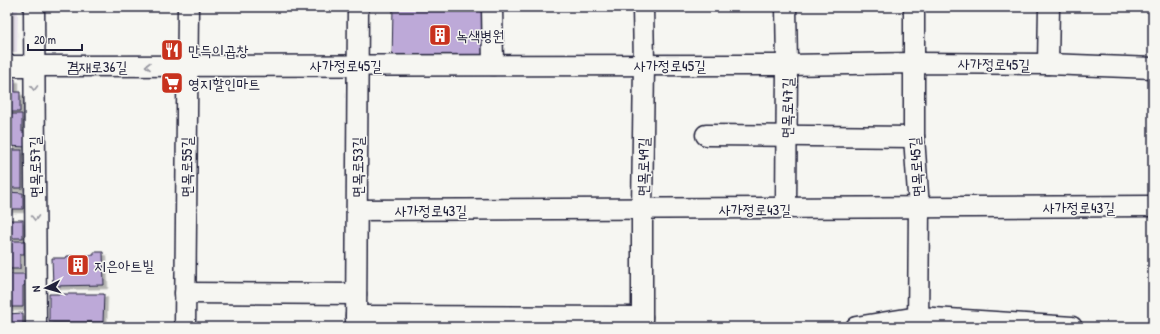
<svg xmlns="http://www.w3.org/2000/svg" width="1160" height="334" font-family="'Patrick Hand','Poor Story',sans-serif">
	<defs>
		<filter id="shadow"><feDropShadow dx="3.5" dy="3.5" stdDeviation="0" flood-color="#0004"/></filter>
	</defs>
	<rect width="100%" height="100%" fill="#f6f6f2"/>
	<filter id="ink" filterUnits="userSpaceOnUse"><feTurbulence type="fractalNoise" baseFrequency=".025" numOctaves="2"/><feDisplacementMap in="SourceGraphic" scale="8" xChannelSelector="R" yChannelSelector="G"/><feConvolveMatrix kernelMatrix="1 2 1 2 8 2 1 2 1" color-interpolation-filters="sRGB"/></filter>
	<g filter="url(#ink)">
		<!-- built -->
		<polygon fill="#e5dfea" points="7,7 18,7 17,52 7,52"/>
		<!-- building -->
		<g fill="#bda9d8" stroke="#22223b" filter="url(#shadow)">
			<rect x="7" y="7" width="3" height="42"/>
			<polygon points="393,7 486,7 486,63 392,62"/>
			<polygon points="7,79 15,79 15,92 20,92 20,112 7,112"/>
			<polygon points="7,114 22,114 22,132 26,132 26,147 7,146"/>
			<rect x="7" y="150" width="15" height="38"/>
			<polygon points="7,192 23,193 23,209 7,209"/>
			<rect x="7" y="220" width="16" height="18"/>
			<polygon points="7,241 24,241 24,254 20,254 20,269 7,269"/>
			<polygon points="94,252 103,252 104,285 53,286 52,258 66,258 67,256 94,255"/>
			<polygon points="7,274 25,274 25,285 23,286 23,307 7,307"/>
			<polygon points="49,294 104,294 103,322 49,322"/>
			<polygon points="23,313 23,327 7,327 7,314"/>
		</g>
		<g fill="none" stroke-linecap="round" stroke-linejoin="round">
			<!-- minor casing -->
			<g stroke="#22223b" stroke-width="23">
				<g id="minor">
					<polyline points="34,7 36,327"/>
					<polyline points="492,7 493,65"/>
					<polyline points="786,7 787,65 786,208"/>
					<polyline points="914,7 914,137 919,208 918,327"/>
					<polyline points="1048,64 1049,7"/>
					<polyline points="7,66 787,65 914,63 1048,64 1153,68"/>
					<polyline points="706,135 914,137"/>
					<polyline points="357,210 1153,206"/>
					<polyline points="185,293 356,294"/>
					<polyline points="356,316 642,317"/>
					<polyline points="185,327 188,7"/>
					<polyline points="356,327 358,7"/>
					<polyline points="642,327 642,209 644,65 643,7"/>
					<polyline points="856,327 918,317 1072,327"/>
				</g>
			</g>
			<!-- minor -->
			<use href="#minor" stroke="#f6f6f2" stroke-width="20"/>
		</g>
		<!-- one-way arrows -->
		<defs><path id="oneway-chevron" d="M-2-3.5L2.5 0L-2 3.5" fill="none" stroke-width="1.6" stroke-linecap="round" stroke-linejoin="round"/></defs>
		<g stroke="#9797a0">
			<use href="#oneway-chevron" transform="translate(148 66) rotate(180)"/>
			<use href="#oneway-chevron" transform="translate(34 88) rotate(89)"/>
			<use href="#oneway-chevron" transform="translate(35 218) rotate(89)"/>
		</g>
	</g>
	<!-- icons -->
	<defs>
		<g id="building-square" transform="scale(1.15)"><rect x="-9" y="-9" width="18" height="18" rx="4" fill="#c8321e" stroke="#f6f6f2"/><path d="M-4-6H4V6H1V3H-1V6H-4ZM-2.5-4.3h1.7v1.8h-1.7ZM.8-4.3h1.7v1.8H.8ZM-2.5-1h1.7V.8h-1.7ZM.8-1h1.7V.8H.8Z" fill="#fff"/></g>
		<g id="restaurant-square" transform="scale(1.15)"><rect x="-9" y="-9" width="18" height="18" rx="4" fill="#c8321e" stroke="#f6f6f2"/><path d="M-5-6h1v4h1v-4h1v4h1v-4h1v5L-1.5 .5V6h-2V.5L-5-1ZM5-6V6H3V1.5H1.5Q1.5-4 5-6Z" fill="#fff"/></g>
		<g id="supermarket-square" transform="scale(1.15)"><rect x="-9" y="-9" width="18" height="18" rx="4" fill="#c8321e" stroke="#f6f6f2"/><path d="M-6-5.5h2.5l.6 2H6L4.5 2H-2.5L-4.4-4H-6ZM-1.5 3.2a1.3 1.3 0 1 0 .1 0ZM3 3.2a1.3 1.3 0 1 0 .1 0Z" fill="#fff"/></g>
	</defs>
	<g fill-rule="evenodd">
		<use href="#building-square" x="440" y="35"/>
		<use href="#restaurant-square" x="172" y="50"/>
		<use href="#supermarket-square" x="172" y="83"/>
		<use href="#building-square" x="78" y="265"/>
	</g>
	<g text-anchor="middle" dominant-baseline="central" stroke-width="3" stroke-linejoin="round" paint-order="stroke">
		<!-- poi labels -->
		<g font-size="15" fill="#22223b" stroke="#f6f6f2" text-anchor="start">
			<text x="456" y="35">녹색병원</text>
			<text x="188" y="50">만득이곱창</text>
			<text x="188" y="83">영지할인마트</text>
			<text x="94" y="265">지은아트빌</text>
		</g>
		<!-- street labels -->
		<g font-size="15" fill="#22223b" stroke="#f6f6f2">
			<text transform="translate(994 64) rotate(1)">사가정로45길</text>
			<text x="346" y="65">사가정로45길</text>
			<text x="670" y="65">사가정로45길</text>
			<text x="97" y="66">겸재로36길</text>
			<text transform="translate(787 108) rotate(-89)">면목로47길</text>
			<text transform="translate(35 167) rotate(-91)">면목로57길</text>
			<text transform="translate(186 167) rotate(-90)">면목로55길</text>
			<text transform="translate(357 167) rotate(-90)">면목로53길</text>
			<text transform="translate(643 167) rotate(-89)">면목로49길</text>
			<text transform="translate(916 167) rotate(-94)">면목로45길</text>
			<text x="1079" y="207">사가정로43길</text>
			<text x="755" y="209">사가정로43길</text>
			<text x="431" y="210">사가정로43길</text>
		</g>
	</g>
	<!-- margin -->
	<rect width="1160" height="334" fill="none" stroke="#f6f6f2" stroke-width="24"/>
	<rect x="12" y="12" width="1136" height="310" fill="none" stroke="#22223b" stroke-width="1.5" filter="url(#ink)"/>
	<!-- north arrow -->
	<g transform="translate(46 288) rotate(264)" stroke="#f6f6f2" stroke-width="3" paint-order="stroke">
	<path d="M0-3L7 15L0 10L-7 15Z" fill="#22223b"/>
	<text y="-6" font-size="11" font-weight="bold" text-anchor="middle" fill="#22223b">N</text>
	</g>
	<!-- scale -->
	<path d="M28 44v6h54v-6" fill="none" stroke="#22223b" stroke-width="2"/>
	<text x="34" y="44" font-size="12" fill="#22223b" stroke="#f6f6f2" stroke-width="3" paint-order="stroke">20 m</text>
</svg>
